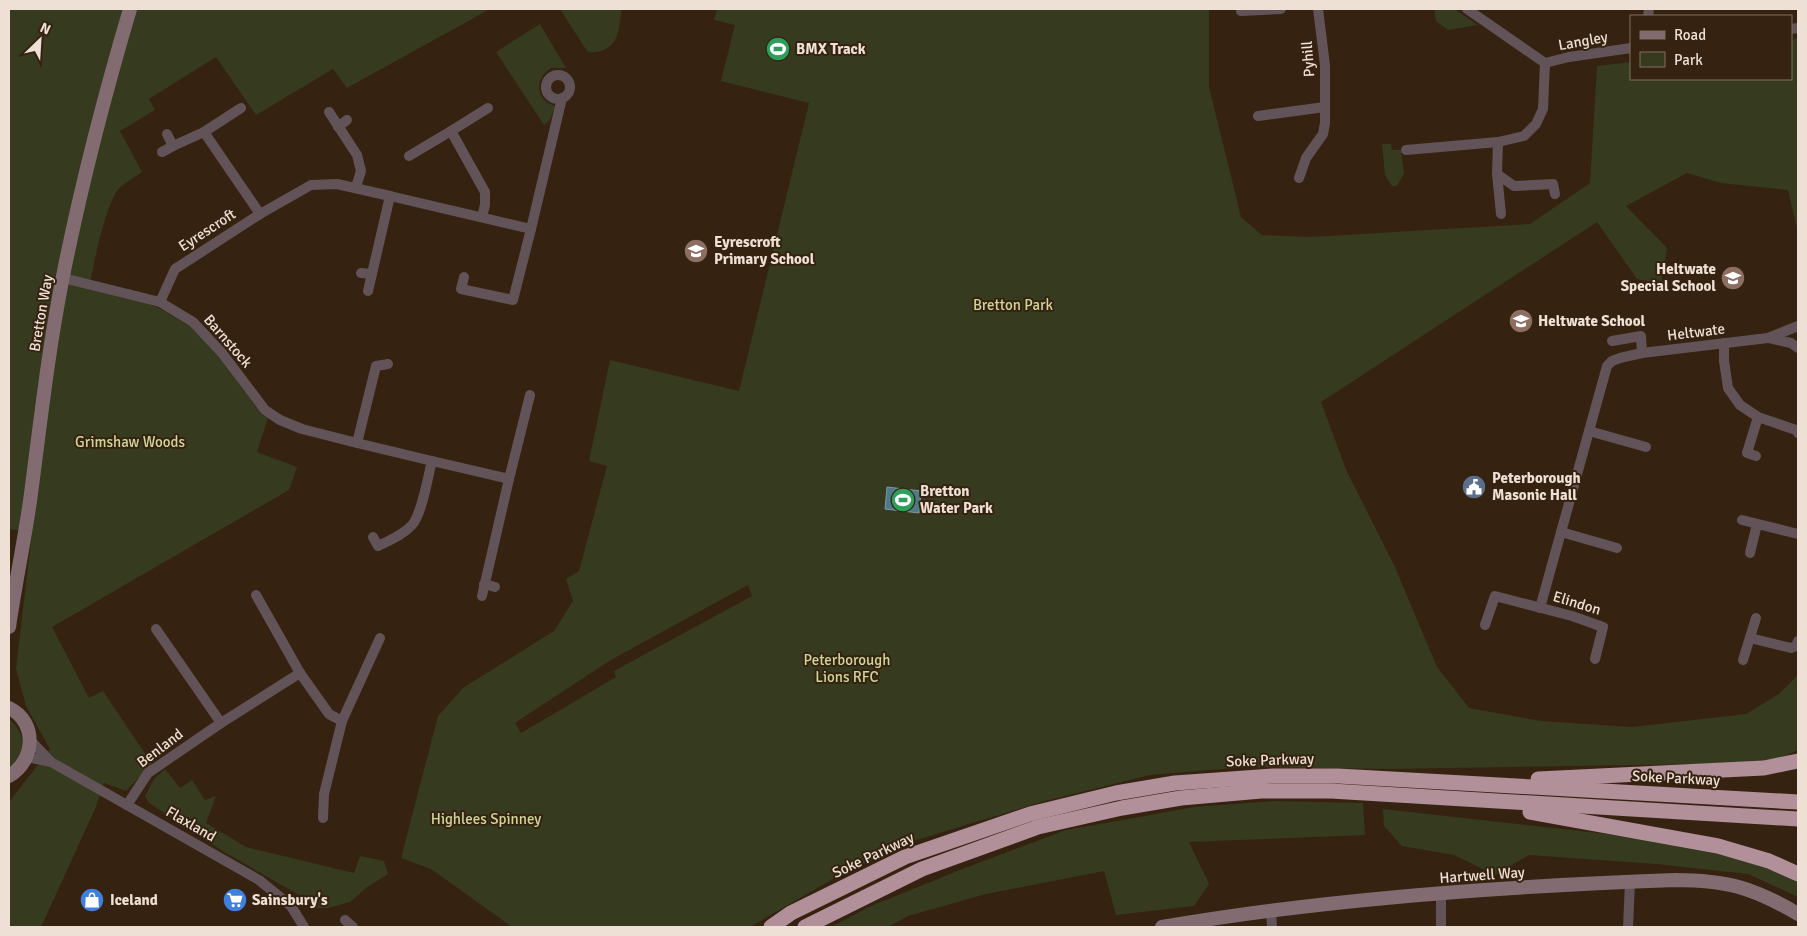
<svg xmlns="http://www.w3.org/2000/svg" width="1807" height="936" font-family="Signika,sans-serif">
	<rect width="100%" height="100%" fill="#362211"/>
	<!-- green -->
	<g fill="#363a1e" fill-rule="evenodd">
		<path d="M 9,9 L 490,9 L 347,88 L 333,69 L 256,115 L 216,57 L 149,99 L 155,110 L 120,131 L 142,172 C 134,178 122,184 117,191 C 105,210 92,266 90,289 L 155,306 L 190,326 L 219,357 L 262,415 L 268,418 L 257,452 L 297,467 L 289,490 L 52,627 L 89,698 L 103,691 L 152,764 L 126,791 L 104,783 L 95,809 L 41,927 L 9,927 L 9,802 L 50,749 L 26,706 L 16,669 L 32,532 L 9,529 Z"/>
		<path d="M 560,9 L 622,9 C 620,18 620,31 615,40 C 610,49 596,55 587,51 Z"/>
		<path d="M 717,9 L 1209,9 L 1209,87 L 1241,217 L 1262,235 L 1310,237 L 1530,224 L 1590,183 L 1597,66 L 1631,62 L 1631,79 L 1791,79 L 1791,40 L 1798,38 L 1798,233 L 1788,190 L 1721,183 L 1687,173 L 1626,206 L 1667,248 L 1661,284 L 1637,279 L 1597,222 L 1321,402 L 1347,472 L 1394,565 L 1437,667 L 1469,708 L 1541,721 L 1632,727 L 1746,714 L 1779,694 L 1798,675 L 1798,750 L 1768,763 L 1387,769 L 1246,767 L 1150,775 L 1045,801 L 910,842 L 833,879 L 750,927 L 512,927 L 431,869 L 401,858 L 438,716 L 463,688 L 554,631 L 573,601 L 566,579 L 579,571 L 607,466 L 589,461 L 610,360 L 739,391 L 809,103 L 721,81 L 735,25 L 714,20 ZM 748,585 L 752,596 L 614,671 L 616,677 L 521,733 L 515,723 L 609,661 Z"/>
		<polygon points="1434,9 1454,9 1478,25 1448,30 1436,21"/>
		<path d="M 540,24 L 566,68 L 551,68 C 534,79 535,101 556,106 L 549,121 L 544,125 L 496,52 Z"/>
		<polygon points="1382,144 1391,144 1392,150 1401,150 1404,173 1397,186 1392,186 1385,175"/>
		<path d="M 9,719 C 28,735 25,753 9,769 Z"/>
		<polygon points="165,769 180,788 192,780 205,800 216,796 206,823 246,847 354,873 360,856 384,861 388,874 366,888 350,902 328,908 316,908 299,895 224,852 149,803 145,796 154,779"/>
		<polygon points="1274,801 1363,803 1365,835 1189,842 1209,884 1194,906 1116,915 1104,871 986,894 908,916 888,927 831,927 871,906 965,868 1066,830 1194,807"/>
		<polygon points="1383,809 1624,836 1727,853 1798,874 1798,897 1748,874 1656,864 1529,855 1495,875 1454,855 1402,846 1384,826"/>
	</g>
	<!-- water -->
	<polygon fill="#4e7b88" stroke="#7e999f" points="887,487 921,491 919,513 885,509"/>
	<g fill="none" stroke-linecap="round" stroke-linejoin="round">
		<!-- street -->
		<g stroke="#615357" stroke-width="10">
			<polyline points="1467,9 1545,63 1569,57 1631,48"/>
			<polyline points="1241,11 1281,9"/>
			<polyline points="1648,16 1649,9"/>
			<polyline points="1791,29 1798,28"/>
			<circle cx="558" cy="87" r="12"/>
			<polyline points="329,112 357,155 361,171 356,187"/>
			<polyline points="1258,116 1325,107"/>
			<polyline points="338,127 347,120"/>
			<polyline points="451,131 488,108"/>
			<polyline points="204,132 241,108"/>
			<polyline points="167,134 173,146 204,132 260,214"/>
			<polyline points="1498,142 1497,174 1501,214"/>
			<polyline points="1406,150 1498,142 1524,136 1536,124 1543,109 1545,63"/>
			<polyline points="162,152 173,146"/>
			<polyline points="409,156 451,131 485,192 485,205 482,217"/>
			<polyline points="1497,174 1514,186 1553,184 1555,194"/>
			<polyline points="1299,178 1306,158 1323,134 1325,123 1325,65 1318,9"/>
			<polyline points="390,196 531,229 562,98"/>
			<polyline points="361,273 372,274"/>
			<polyline points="464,277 461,289 513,300 531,229"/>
			<polyline points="63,278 160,302 193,322 222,353 265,410 280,420 302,429 357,443 376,366 388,364"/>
			<polyline points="160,302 175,269 260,214 311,185 337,184 390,196 368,291"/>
			<polyline points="1769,338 1791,343 1798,348"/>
			<polyline points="1612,341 1641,336 1642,353"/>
			<polyline points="1724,343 1724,361 1728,388 1740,405 1758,417 1796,430 1798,433"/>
			<polyline points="1589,431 1646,447"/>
			<path d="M 357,443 L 432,461 C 428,476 422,514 412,525 C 403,535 390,540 378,546 L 373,537"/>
			<polyline points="1756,456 1747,453 1758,417"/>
			<polyline points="432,461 509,479 482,596"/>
			<polyline points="509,479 530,395"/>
			<polyline points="1742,520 1798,534"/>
			<polyline points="1561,532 1617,548"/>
			<polyline points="1750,553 1757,524"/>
			<polyline points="484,584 495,587"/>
			<polyline points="256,595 300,673"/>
			<polyline points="1540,608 1607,366 1612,361 1620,358 1642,353 1768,338 1798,326"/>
			<polyline points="1485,625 1495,596 1572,616 1603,627 1595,659"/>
			<polyline points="156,629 221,723"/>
			<polyline points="1750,638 1791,648 1796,646 1798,641"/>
			<polyline points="1743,660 1756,618"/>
			<polyline points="342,721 380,638"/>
			<polyline points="30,740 51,762 259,880 291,906 304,927"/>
			<polyline points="27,757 51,762"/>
			<polyline points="127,805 148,773 221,723 300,673 329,714 342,721 324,794 323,818"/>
			<polyline points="1271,909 1272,927"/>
			<polyline points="345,920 353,927"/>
			<polyline points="1441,927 1441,894"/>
			<polyline points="1628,927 1630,882"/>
		</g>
		<!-- secondary -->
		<g stroke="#826c72" stroke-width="14">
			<path d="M 9,627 C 15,585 24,543 30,501 C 40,426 48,351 63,276 C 81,186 104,97 130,9"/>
			<path d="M 9,708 C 38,722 35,761 9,776"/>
			<path d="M 1162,927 C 1329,898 1505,886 1675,880 C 1727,880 1754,888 1798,914"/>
		</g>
		<!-- highway -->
		<g stroke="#b19099" stroke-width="15">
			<polyline points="1538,779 1764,768 1798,761"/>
			<polyline points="1530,812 1718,846 1769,861 1798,874"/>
			<polyline points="771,927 791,913 905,857 1030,814 1116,793 1175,783 1273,776 1338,776 1798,802"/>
			<polyline points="805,927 922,869 1038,827 1122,808 1181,798 1261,791 1331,791 1798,819"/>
		</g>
	</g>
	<!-- icons -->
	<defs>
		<g id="stadium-disc" transform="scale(1.25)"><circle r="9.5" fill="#2e9e5b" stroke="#362211"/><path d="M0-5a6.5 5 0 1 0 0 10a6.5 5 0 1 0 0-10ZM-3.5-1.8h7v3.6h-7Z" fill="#fff"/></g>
		<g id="school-disc" transform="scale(1.25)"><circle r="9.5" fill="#8d6e63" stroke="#362211"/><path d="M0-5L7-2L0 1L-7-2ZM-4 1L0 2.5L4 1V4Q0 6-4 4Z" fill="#fff"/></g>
		<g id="civic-disc" transform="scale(1.25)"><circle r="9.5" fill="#5c6f8a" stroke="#362211"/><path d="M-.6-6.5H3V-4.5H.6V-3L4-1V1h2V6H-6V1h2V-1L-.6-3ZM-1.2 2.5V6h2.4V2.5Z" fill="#fff"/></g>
		<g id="shop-disc" transform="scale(1.25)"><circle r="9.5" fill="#3f7fe0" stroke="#362211"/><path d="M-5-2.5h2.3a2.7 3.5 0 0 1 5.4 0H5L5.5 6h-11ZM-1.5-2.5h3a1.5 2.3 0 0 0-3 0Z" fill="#fff"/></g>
		<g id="supermarket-disc" transform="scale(1.25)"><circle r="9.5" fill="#3f7fe0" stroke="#362211"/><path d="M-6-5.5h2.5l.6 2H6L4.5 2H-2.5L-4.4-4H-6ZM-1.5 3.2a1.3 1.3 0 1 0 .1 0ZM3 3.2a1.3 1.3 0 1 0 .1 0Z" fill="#fff"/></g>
	</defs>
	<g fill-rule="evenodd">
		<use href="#stadium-disc" x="778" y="49"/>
		<use href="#school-disc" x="696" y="251"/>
		<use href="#school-disc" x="1733" y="278"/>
		<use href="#school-disc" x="1521" y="321"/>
		<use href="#civic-disc" x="1474" y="487"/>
		<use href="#stadium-disc" x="903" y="500"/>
		<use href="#shop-disc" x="92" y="900"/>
		<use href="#supermarket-disc" x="235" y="900"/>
	</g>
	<g text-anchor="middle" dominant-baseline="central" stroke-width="4" stroke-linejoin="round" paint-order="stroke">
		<!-- street labels -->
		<g font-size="15" fill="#eee0d5" stroke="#362211">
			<text transform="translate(1583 41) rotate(-10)">Langley</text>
			<text transform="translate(1308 59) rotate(-94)">Pyhill</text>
			<text transform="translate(207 230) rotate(-33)">Eyrescroft</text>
			<text transform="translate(41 313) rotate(-80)">Bretton Way</text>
			<text transform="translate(1696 332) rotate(-7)">Heltwate</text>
			<text transform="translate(228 341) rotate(49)">Barnstock</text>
			<text transform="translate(1577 603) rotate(17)">Elindon</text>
			<text transform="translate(160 748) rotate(-37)">Benland</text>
			<text transform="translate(1270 760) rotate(-2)">Soke Parkway</text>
			<text transform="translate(1676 778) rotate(3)">Soke Parkway</text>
			<text transform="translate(191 824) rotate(30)">Flaxland</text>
			<text transform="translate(873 855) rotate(-25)">Soke Parkway</text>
			<text transform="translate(1482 875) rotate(-4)">Hartwell Way</text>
		</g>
		<!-- poi labels -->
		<g font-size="15" font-weight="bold" fill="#eee0d5" stroke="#362211" text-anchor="start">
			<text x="796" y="49">BMX Track</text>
			<text x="714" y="242">Eyrescroft<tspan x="714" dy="17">Primary School</tspan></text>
			<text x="1716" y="269" text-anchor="end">Heltwate<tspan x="1716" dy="17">Special School</tspan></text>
			<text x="1538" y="321">Heltwate School</text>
			<text x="1492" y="478">Peterborough<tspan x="1492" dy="17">Masonic Hall</tspan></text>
			<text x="920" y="491">Bretton<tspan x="920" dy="17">Water Park</tspan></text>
			<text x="110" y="900">Iceland</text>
			<text x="252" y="900">Sainsbury's</text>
		</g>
		<!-- park labels -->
		<g font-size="15" fill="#cfd899" stroke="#362211">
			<text x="1013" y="305">Bretton Park</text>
			<text x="130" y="442">Grimshaw Woods</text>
			<text x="847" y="660">Peterborough<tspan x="847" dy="17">Lions RFC</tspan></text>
			<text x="486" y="819">Highlees Spinney</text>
		</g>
	</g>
	<!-- border -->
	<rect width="1807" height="936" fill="none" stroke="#eee0d5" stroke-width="20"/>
	<!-- legend -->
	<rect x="1630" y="15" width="162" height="65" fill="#362211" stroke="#806e5f"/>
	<rect x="1640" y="31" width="25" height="8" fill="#826c72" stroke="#806e5f"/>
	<text x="1674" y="40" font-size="15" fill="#eee0d5">Road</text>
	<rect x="1640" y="52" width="25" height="15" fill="#363a1e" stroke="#806e5f"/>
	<text x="1674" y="65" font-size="15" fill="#eee0d5">Park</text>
	<!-- north arrow -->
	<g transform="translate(40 40) rotate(25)" stroke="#362211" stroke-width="4" paint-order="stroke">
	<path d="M0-4L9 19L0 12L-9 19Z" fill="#eee0d5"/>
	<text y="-8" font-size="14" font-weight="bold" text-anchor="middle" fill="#eee0d5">N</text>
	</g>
</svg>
